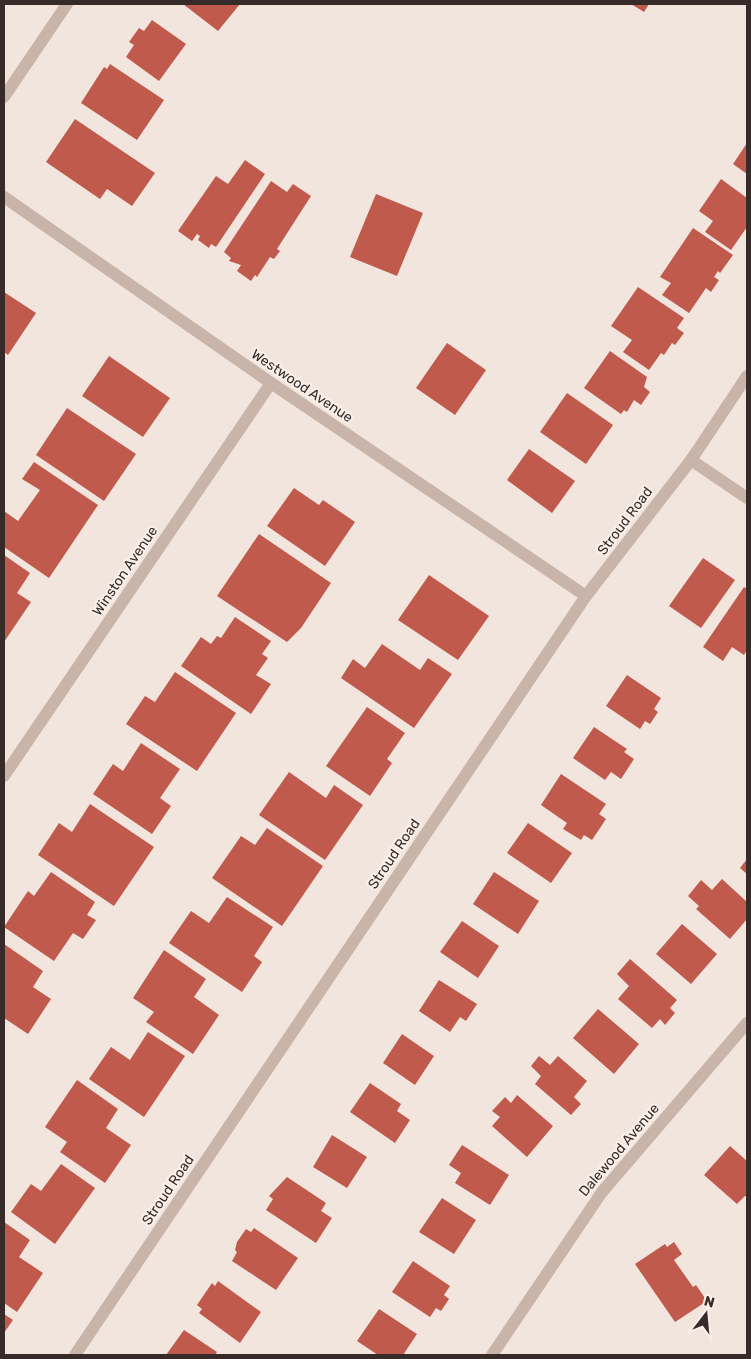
<svg xmlns="http://www.w3.org/2000/svg" width="751" height="1359" font-family="Rubik,sans-serif">
	<rect width="100%" height="100%" fill="#f1e5dd"/>
	<!-- building -->
	<g fill="#c05a4c">
		<polygon points="183,4 240,4 218,31"/>
		<polygon points="631,4 649,4 644,12"/>
		<polygon points="152,20 186,44 159,81 126,57 134,45 129,42 139,28 144,31"/>
		<polygon points="110,64 164,100 137,140 81,103 104,67 107,69"/>
		<polygon points="75,119 155,173 132,206 107,189 100,199 46,162"/>
		<polygon points="747,143 747,174 733,164"/>
		<polygon points="245,160 265,174 216,247 211,244 209,248 198,240 200,236 197,234 192,241 178,231 216,176 228,184"/>
		<polygon points="721,179 747,198 747,227 731,250 705,232 713,221 699,211"/>
		<polygon points="271,181 287,192 293,184 311,196 277,249 280,251 274,259 270,257 257,277 255,275 251,281 237,271 241,265 229,261 231,258 224,252"/>
		<polygon points="376,194 423,213 397,276 350,257"/>
		<polygon points="693,228 733,255 720,273 718,271 714,277 719,280 711,292 706,288 689,313 662,295 671,283 660,277"/>
		<polygon points="638,287 684,318 677,328 684,333 675,345 672,343 664,355 661,353 649,370 623,352 632,340 611,326"/>
		<polygon points="4,292 36,313 8,355 4,352"/>
		<polygon points="447,343 486,370 455,415 416,388"/>
		<polygon points="610,351 647,377 644,387 650,392 641,405 634,400 627,412 624,410 621,414 584,388"/>
		<polygon points="109,356 170,398 143,437 82,396"/>
		<polygon points="567,393 613,425 586,464 540,432"/>
		<polygon points="67,408 136,454 104,501 36,455"/>
		<polygon points="529,449 575,481 552,513 507,480"/>
		<polygon points="34,462 98,505 49,578 4,547 4,511 18,521 40,490 22,479"/>
		<polygon points="294,488 319,505 323,500 355,522 325,566 267,526"/>
		<polygon points="259,534 331,583 301,628 287,642 217,596"/>
		<polygon points="4,555 30,573 17,593 31,602 4,642"/>
		<polygon points="703,558 735,580 701,628 669,606"/>
		<polygon points="429,575 489,616 458,660 398,620"/>
		<polygon points="744,587 747,589 747,650 744,655 732,647 723,661 703,647"/>
		<polygon points="235,617 271,641 262,654 268,658 256,675 271,684 251,714 181,666 201,637 211,644 217,636 221,638"/>
		<polygon points="382,644 420,670 428,658 452,674 414,728 341,678 353,659 365,668"/>
		<polygon points="175,672 236,713 197,771 126,724 145,696 155,702"/>
		<polygon points="627,675 661,698 654,709 658,712 650,724 645,721 640,729 606,706"/>
		<polygon points="367,707 405,733 387,759 392,763 370,796 326,766"/>
		<polygon points="594,727 627,749 624,752 634,759 621,779 611,772 605,780 573,758"/>
		<polygon points="141,743 180,769 160,798 171,806 152,834 93,794 113,764 123,771"/>
		<polygon points="289,772 326,798 334,785 363,805 325,860 259,815"/>
		<polygon points="561,774 606,804 599,814 606,819 592,840 584,835 581,840 563,829 567,823 541,805"/>
		<polygon points="90,804 154,847 114,906 38,855 59,823 72,832"/>
		<polygon points="528,823 572,853 551,883 507,853"/>
		<polygon points="267,828 323,866 282,926 212,878 241,836 255,845"/>
		<polygon points="747,859 747,874 740,868"/>
		<polygon points="51,872 95,902 87,915 96,920 83,939 73,933 54,961 4,927 28,891 34,896"/>
		<polygon points="494,872 539,901 518,934 473,904"/>
		<polygon points="722,879 747,902 747,919 730,939 696,909 699,906 688,896 701,880 712,890"/>
		<polygon points="227,897 273,927 254,956 262,962 242,992 169,943 191,911 209,923"/>
		<polygon points="462,921 499,946 478,978 440,952"/>
		<polygon points="682,924 717,954 691,984 656,954"/>
		<polygon points="4,944 43,971 33,987 51,999 28,1034 4,1018"/>
		<polygon points="164,950 206,979 194,997 219,1015 193,1054 146,1022 154,1012 133,998"/>
		<polygon points="630,959 677,1000 670,1008 675,1013 665,1025 660,1019 652,1028 618,999 629,986 617,974"/>
		<polygon points="439,980 477,1004 466,1021 460,1017 450,1032 419,1011"/>
		<polygon points="598,1009 639,1044 614,1074 573,1038"/>
		<polygon points="148,1032 185,1056 144,1117 89,1079 111,1047 130,1060"/>
		<polygon points="402,1034 434,1056 415,1085 383,1063"/>
		<polygon points="539,1056 550,1065 558,1056 587,1081 574,1097 581,1104 571,1115 535,1084 541,1076 531,1066"/>
		<polygon points="77,1080 118,1109 106,1128 131,1145 105,1183 60,1152 67,1142 45,1127"/>
		<polygon points="370,1083 401,1104 397,1111 410,1120 395,1143 350,1112"/>
		<polygon points="517,1095 553,1126 527,1157 492,1126 500,1117 492,1111 505,1097 511,1103"/>
		<polygon points="332,1135 367,1157 347,1188 313,1167"/>
		<polygon points="462,1145 509,1175 490,1205 455,1183 461,1173 449,1165"/>
		<polygon points="730,1146 747,1161 747,1197 745,1196 737,1204 704,1175"/>
		<polygon points="61,1164 95,1188 55,1244 11,1212 31,1184 41,1191"/>
		<polygon points="287,1177 326,1203 321,1211 332,1218 316,1243 266,1210 273,1199 269,1196"/>
		<polygon points="442,1198 476,1220 454,1254 419,1232"/>
		<polygon points="4,1222 30,1240 19,1257 43,1273 17,1312 4,1303"/>
		<polygon points="254,1228 298,1258 276,1290 232,1261 237,1252 235,1250 237,1242 246,1229 251,1232"/>
		<polygon points="674,1242 682,1254 674,1260 693,1287 696,1285 707,1301 675,1322 635,1264 665,1244 667,1247"/>
		<polygon points="413,1261 450,1286 444,1295 449,1299 441,1311 436,1308 430,1317 392,1292"/>
		<polygon points="218,1281 261,1312 240,1343 199,1313 202,1309 197,1305 212,1283 215,1286"/>
		<polygon points="379,1309 417,1334 403,1355 378,1355 357,1341"/>
		<polygon points="4,1314 13,1320 4,1333"/>
		<polygon points="184,1330 217,1352 215,1355 166,1355"/>
	</g>
	<g fill="none" stroke-linecap="round" stroke-linejoin="round">
		<!-- street -->
		<g stroke="#c9b4a9" stroke-width="12">
			<polyline points="4,97 67,4"/>
			<polyline points="4,197 271,383 586,596"/>
			<polyline points="691,460 747,498"/>
			<polyline points="4,776 271,383"/>
			<polyline points="75,1355 586,596 691,460 747,376"/>
			<polyline points="492,1355 602,1192 747,1023"/>
		</g>
	</g>
	<g text-anchor="middle" dominant-baseline="central" stroke-width="4.5" stroke-linejoin="round" paint-order="stroke">
		<!-- street labels -->
		<g font-size="14" fill="#362b29" stroke="#f9f0e9">
			<text transform="translate(302 386) rotate(34)">Westwood Avenue</text>
			<text transform="translate(625 521) rotate(-53)">Stroud Road</text>
			<text transform="translate(125 571) rotate(-56)">Winston Avenue</text>
			<text transform="translate(394 854) rotate(-56)">Stroud Road</text>
			<text transform="translate(619 1150) rotate(-50)">Dalewood Avenue</text>
			<text transform="translate(168 1190) rotate(-56)">Stroud Road</text>
		</g>
	</g>
	<!-- border -->
	<rect width="751" height="1359" fill="none" stroke="#362b29" stroke-width="10"/>
	<!-- north arrow -->
	<g transform="translate(706 1314) rotate(16)" stroke="#f9f0e9" stroke-width="4" paint-order="stroke">
	<path d="M0-4L9 19L0 12L-9 19Z" fill="#362b29"/>
	<text y="-8" font-size="14" font-weight="bold" text-anchor="middle" fill="#362b29">N</text>
	</g>
</svg>
